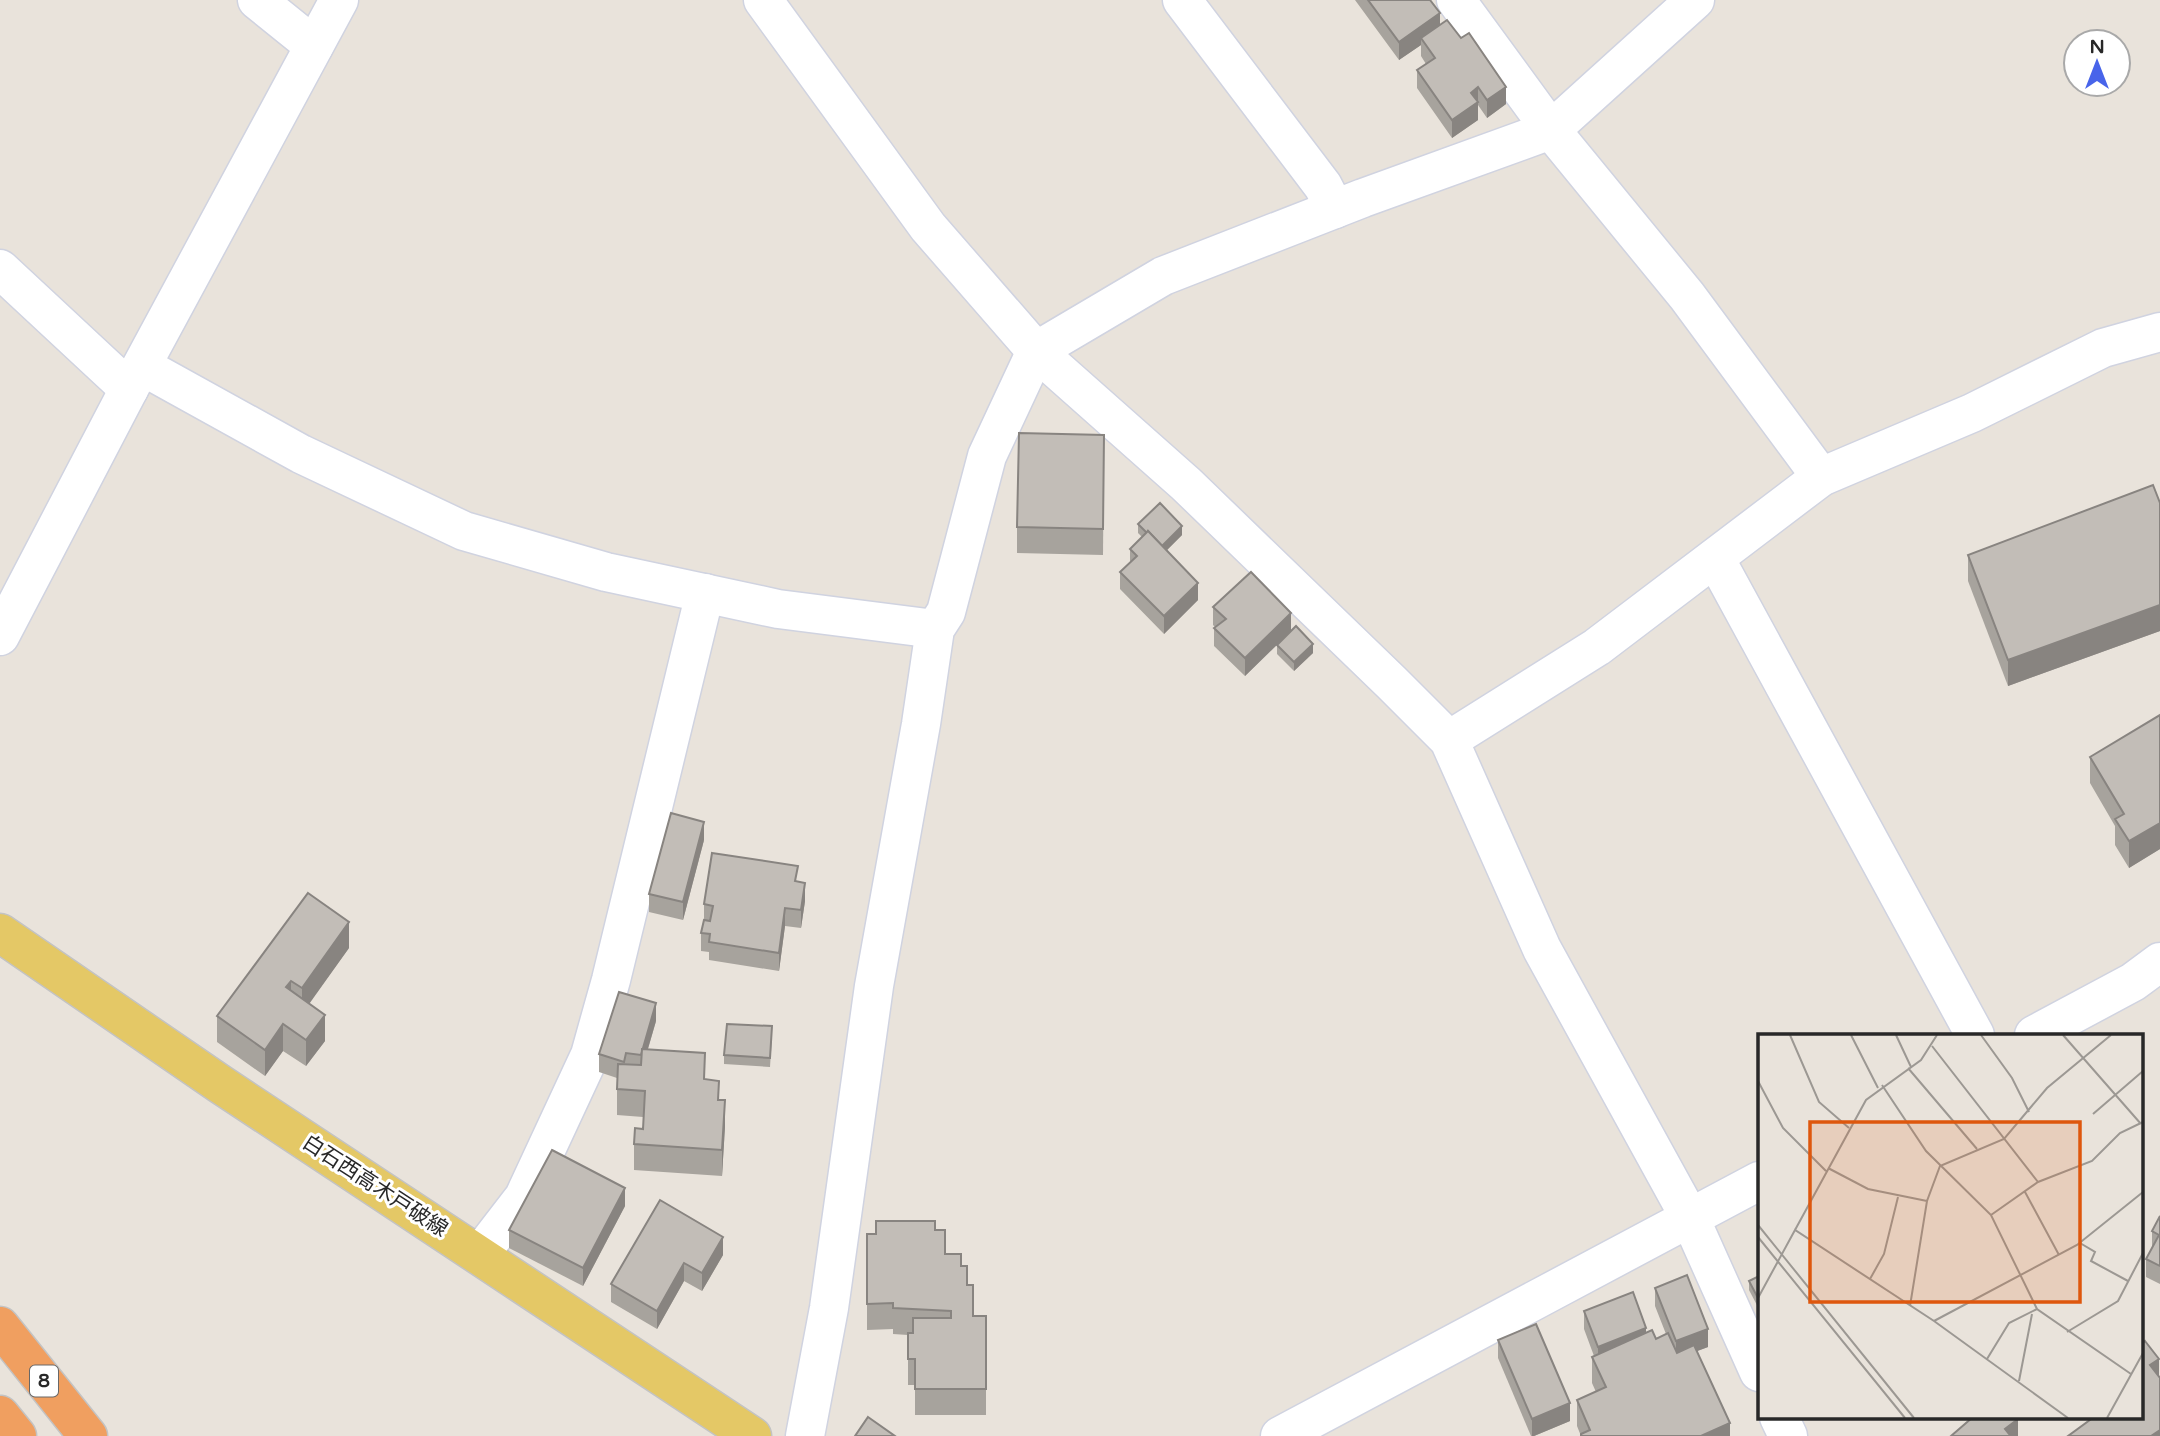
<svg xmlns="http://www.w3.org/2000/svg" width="2160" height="1436" font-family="'Varela Round','Noto Sans JP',sans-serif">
	<rect width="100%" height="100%" fill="#e9e3db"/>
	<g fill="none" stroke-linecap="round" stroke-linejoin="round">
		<!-- minor casing -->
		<g stroke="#d0d3e0" stroke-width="41">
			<g id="minor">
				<polyline points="257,0 314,46"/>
				<polyline points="763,0 928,227 1036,351 1186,484 1391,682 1449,740 1542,949 1690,1218 1759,1372"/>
				<polyline points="1182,0 1323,186 1335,209"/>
				<polyline points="1456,0 1551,130 1687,296 1821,477"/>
				<polyline points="0,269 129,389"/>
				<polyline points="142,366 301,454 464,531 606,572 778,609 935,629"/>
				<polyline points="1715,558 1975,1035"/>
				<polyline points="0,636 129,389 339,0"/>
				<polyline points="1449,740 1597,647 1821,477 1972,413 2103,348 2160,332"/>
				<polyline points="2034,1035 2133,982 2160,962"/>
				<polyline points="480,1254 524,1197 590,1055 611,980 705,593"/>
				<polyline points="1779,1417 1788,1436"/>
				<polyline points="805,1436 829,1308 874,986 921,724 935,629 946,612 987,456 1036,351 1163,276 1363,198 1551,130 1695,0"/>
				<polyline points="1280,1436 1759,1181"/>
			</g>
		</g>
		<!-- major casing -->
		<g stroke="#c3c3c3" stroke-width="41">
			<polyline id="major" points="0,933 220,1084 752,1436"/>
		</g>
		<!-- highway casing -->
		<g stroke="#c3c3c3" stroke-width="41">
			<g id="highway">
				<polyline points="0,1326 88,1436"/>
				<polyline points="0,1415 17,1436"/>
			</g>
		</g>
		<!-- minor -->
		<use href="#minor" stroke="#fff" stroke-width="38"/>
		<!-- major -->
		<use href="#major" stroke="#e4c866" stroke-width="38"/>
		<!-- highway -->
		<use href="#highway" stroke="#f09f60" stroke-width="38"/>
	</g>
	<!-- wall -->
	<g fill="#a7a39d">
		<polygon points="1355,0 1430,0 1440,25 1506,104 1487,118 1478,105 1478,120 1452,138 1417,88 1417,70 1426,64 1421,56 1421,45 1399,60"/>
		<polygon points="1104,435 1103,555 1017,553 1017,527"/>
		<polygon points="2160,503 2160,631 2008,686 1968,581 1968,555"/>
		<polygon points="1138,524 1182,535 1167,550 1198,600 1164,634 1120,589 1120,572 1130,562 1130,549 1142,537 1138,533"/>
		<polygon points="1213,607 1291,631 1313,653 1294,671 1277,654 1277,645 1245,676 1214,646 1214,628 1215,627 1213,625"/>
		<polygon points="2160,715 2160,849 2129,868 2115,845 2115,826 2090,783 2090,757"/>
		<polygon points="704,840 683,920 649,912 649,894"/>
		<polygon points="798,882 805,901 801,928 785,926 779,971 709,960 709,952 701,951 701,933 704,920 704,904"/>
		<polygon points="349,948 309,1003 325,1041 306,1066 283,1051 265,1076 217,1042 217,1016"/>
		<polygon points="656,1021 648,1049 705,1079 719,1100 725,1126 722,1176 634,1170 634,1144 643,1129 643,1117 617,1115 617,1078 599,1072 599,1054"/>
		<polygon points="772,1036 770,1067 724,1064 724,1055"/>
		<polygon points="625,1206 583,1286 509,1248 509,1230"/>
		<polygon points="2160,1216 2160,1284 2146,1277 2146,1259 2152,1249 2152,1231"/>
		<polygon points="935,1230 945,1254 961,1266 967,1285 973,1316 986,1316 986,1415 915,1415 915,1385 908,1385 908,1335 893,1334 893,1329 867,1330 867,1234"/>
		<polygon points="723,1237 723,1255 702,1291 684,1281 657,1329 611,1302 611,1284"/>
		<polygon points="1759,1276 1759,1309 1749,1290 1749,1281"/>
		<polygon points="1655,1288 1708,1347 1697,1351 1730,1436 1581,1436 1577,1426 1577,1400 1596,1392 1592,1383 1592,1357 1594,1356 1584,1329 1584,1311 1646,1332 1656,1339 1666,1334 1655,1306"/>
		<polygon points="1498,1340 1570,1421 1534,1436 1531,1436 1498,1358"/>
	</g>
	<!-- shaded-wall -->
	<g fill="#888480">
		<polygon points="1440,13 1440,31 1421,38 1421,45 1399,60 1399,42"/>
		<polygon points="1478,87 1478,120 1452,138 1452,120 1471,93"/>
		<polygon points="1506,87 1506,104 1487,118 1487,100"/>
		<polygon points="1182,526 1182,535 1161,556 1161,547"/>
		<polygon points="1198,583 1198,600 1164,634 1164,616"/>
		<polygon points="2160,605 2160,631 2008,686 2008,660"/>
		<polygon points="1291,613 1291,631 1245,676 1245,658"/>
		<polygon points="1313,644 1313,653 1294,671 1294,662"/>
		<polygon points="704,822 704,840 683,920 683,902"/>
		<polygon points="2160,823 2160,849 2129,868 2129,841"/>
		<polygon points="805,883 805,901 801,928 801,910"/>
		<polygon points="785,908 785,926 779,971 779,953"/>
		<polygon points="349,922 349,948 302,1014 302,988"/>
		<polygon points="291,981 291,1007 286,987"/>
		<polygon points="656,1003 656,1021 641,1072 641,1055"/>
		<polygon points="325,1015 325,1041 306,1066 306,1040"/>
		<polygon points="283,1024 283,1051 265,1076 265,1050"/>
		<polygon points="725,1100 725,1126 722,1176 722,1150"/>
		<polygon points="625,1188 625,1206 583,1286 583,1268"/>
		<polygon points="723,1237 723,1255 702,1291 702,1273"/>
		<polygon points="684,1263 684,1281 657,1329 657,1311"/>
		<polygon points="1646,1328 1646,1346 1598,1365 1598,1347"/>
		<polygon points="1708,1329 1708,1347 1676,1359 1676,1341"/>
		<polygon points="2159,1359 2159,1385 2150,1365"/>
		<polygon points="1570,1403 1570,1421 1534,1436 1532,1436 1532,1419"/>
		<polygon points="2018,1419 2018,1436 2005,1436 2005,1429"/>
		<polygon points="1730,1423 1730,1436 1701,1436"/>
		<polygon points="2160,1430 2160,1436 2151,1436"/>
	</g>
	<!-- building -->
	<g fill="#c2bdb7" stroke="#888480" stroke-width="2">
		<polygon points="1368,0 1430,0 1440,13 1399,42"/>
		<polygon points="1447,20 1461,38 1469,33 1506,87 1487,100 1478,87 1471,93 1478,102 1452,120 1417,70 1435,58 1421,38"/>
		<polygon points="1019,433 1104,435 1103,529 1017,527"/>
		<polygon points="2153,485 2160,503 2160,605 2008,660 1968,555"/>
		<polygon points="1160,503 1182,526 1162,546 1148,531 1147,533 1138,524"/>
		<polygon points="1148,531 1198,583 1164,616 1120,572 1137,556 1130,549"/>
		<polygon points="1251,572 1291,613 1245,658 1214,628 1226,619 1213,607"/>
		<polygon points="1296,626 1313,644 1294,662 1277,645"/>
		<polygon points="2160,715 2160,823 2129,841 2115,819 2124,814 2090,757"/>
		<polygon points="671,813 704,822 683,902 649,894"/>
		<polygon points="712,853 798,866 795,881 805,883 801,910 785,908 779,953 709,942 710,934 701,933 704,920 710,921 713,906 704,904"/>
		<polygon points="308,893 349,922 302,988 291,981 286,987 325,1015 306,1040 283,1024 265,1050 217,1016"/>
		<polygon points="619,992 656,1003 641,1055 626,1053 624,1062 599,1054"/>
		<polygon points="727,1024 772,1026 770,1058 724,1055"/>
		<polygon points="642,1049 705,1053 704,1079 719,1081 718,1100 725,1100 722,1150 634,1144 635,1128 643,1129 645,1091 617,1089 618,1064 641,1065"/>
		<polygon points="552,1150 625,1188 583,1268 509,1230"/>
		<polygon points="660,1200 723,1237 702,1273 684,1263 657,1311 611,1284"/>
		<polygon points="2160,1216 2160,1266 2146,1259 2159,1235 2152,1231"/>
		<polygon points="876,1221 935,1221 935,1230 945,1230 945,1254 961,1254 961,1266 967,1266 967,1285 973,1285 973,1316 986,1316 986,1389 915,1389 915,1359 908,1359 908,1333 913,1333 913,1318 951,1318 951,1311 893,1308 893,1303 867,1304 867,1234 876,1234"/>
		<polygon points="1687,1275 1708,1329 1676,1341 1655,1288"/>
		<polygon points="1759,1276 1759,1300 1749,1281"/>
		<polygon points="1633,1292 1646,1328 1598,1347 1584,1311"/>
		<polygon points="1536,1324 1570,1403 1532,1419 1498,1340"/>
		<polygon points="1652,1330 1656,1339 1668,1333 1677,1353 1694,1345 1730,1423 1701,1436 1581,1436 1581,1434 1590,1430 1577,1400 1606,1387 1592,1357"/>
		<polygon points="2145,1341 2159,1359 2150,1365 2160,1378 2160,1430 2151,1436 2068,1436 2094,1417 2141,1417 2141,1344"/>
		<polygon points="868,1417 895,1436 855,1436"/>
		<polygon points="1973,1417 2015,1417 2018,1419 2005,1429 2010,1435 2009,1436 1951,1436"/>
	</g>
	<g text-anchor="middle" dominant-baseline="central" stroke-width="6" stroke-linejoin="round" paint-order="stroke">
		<!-- shield labels -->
		<rect fill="#fff" stroke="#686868" stroke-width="2" x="30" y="1365.5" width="28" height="31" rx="5"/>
		<g font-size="19" font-weight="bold" fill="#282828">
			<text x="44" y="1381">8</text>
		</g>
		<!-- street labels -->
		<g font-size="21" fill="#282828" stroke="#fff">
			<text transform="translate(375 1186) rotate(33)">白石西高木戸破線</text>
		</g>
	</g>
	<!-- overview -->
	<g transform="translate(1758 1034)">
		<rect width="385" height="385" fill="#e9e3db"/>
		<path fill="none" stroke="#9c9893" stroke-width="2" d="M 32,1 L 61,68 L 91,94M 93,1 L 120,54M 138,1 L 153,33M 223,1 L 254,44 L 271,78M 305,1 L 383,90M 174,12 L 280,148M 150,34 L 219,115M 0,47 L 25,94 L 68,137M 124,51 L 168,117 L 233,181 L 279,275 L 373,340M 335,80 L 385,37M 70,134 L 110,155 L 169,167M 267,158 L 301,221M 233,181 L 280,148 L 334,127 L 362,99 L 385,88M 0,191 L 156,384M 37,196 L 108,66 L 163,26 L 179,1M 0,203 L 147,384M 322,209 L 337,218 L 333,227 L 370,247M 112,245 L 126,220 L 140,163M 0,264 L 37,196 L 176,287 L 310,384M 152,272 L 169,167 L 182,132 L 246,105 L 289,54 L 353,1M 176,287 L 319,211 L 385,158M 309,298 L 360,267 L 385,219M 229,325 L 251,289 L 279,275M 261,347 L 274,280M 349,384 L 385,319"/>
		<path fill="#de570d" fill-opacity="0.15" stroke="#de570d" stroke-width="3.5" d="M 52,88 L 322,88 L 322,268 L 52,268 Z"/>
		<rect width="385" height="385" fill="none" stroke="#282828" stroke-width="3.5"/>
	</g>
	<!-- north arrow -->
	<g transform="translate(2097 63)"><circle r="33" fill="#ffffff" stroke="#a9a9a9" stroke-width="2"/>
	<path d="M0-5L12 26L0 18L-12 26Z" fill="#4864ea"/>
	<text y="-10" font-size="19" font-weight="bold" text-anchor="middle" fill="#282828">N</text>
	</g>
</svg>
